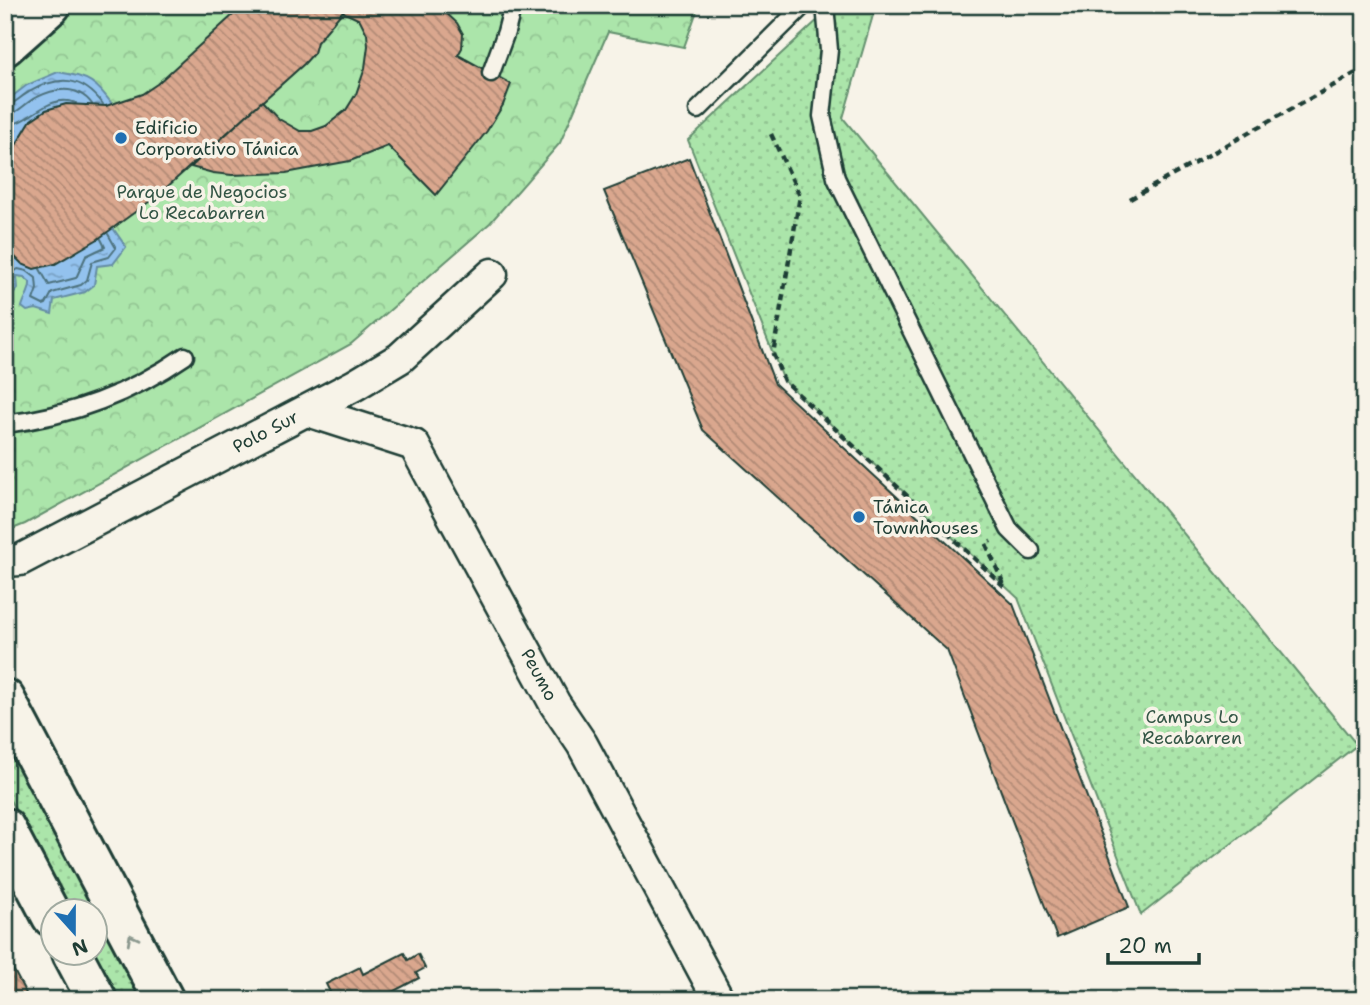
<svg xmlns="http://www.w3.org/2000/svg" width="1370" height="1005" font-family="'Shantell Sans',sans-serif">
	<defs>
		<pattern id="grass-dots" width="8" height="8" patternUnits="userSpaceOnUse" patternTransform="scale(1.75)"><rect width="8" height="8" fill="#abe5aa"/><path d="M2 2h.1M6 6h.1" fill="none" stroke="#93c593" stroke-width="1.8" stroke-linecap="round"/></pattern>
		<pattern id="park-crowns" width="20" height="18" patternUnits="userSpaceOnUse" patternTransform="scale(1.75)"><rect width="20" height="18" fill="#abe5aa"/><path d="M2 6a3 3 0 1 1 6 0M12 15a3 3 0 1 1 6 0" fill="none" stroke="#93c593"/></pattern>
		<pattern id="water-ripples" width="26" height="14" patternUnits="userSpaceOnUse" patternTransform="scale(1.75)"><rect width="26" height="14" fill="#93c2ee"/><path d="M2 4q2-2 4 0t4 0M15 11q2-2 4 0t4 0" fill="none" stroke="#779fc2"/></pattern>
		<pattern id="building-back-hatch" width="6" height="6" patternUnits="userSpaceOnUse" patternTransform="scale(1.75)"><rect width="6" height="6" fill="#daa78e"/><path d="M-1 5l2 2M0 0l6 6M5-1l2 2" fill="none" stroke="#b08975"/></pattern>
	</defs>
	<rect width="100%" height="100%" fill="#f7f3e8"/>
	<filter id="ink" filterUnits="userSpaceOnUse"><feTurbulence type="fractalNoise" baseFrequency=".0143" numOctaves="2"/><feDisplacementMap in="SourceGraphic" scale="14" xChannelSelector="R" yChannelSelector="G"/><feConvolveMatrix kernelMatrix="1 2 1 2 8 2 1 2 1" color-interpolation-filters="sRGB"/></filter>
	<g filter="url(#ink)">
		<!-- grass -->
		<g fill="url(#grass-dots)" stroke="#65916f" stroke-width="2">
			<polygon points="834,5 876,5 843,118 1357,745 1141,915 1018,598 784,381 688,140"/>
			<polygon points="5,752 16,755 146,1000 117,1000 92,953 94,953 94,911 69,910 5,791"/>
		</g>
		<!-- park -->
		<polygon fill="url(#park-crowns)" stroke="#65916f" stroke-width="2" points="69,5 699,5 684,47 608,32 560,143 490,223 351,344 25,524 5,532 5,64"/>
		<!-- water -->
		<path fill="url(#water-ripples)" stroke="#658da4" stroke-width="2" d="M 58,72 C 92,77 95,82 116,109 L 106,218 L 126,247 L 113,264 L 97,266 L 94,285 L 85,292 L 54,300 L 52,314 L 36,309 L 27,311 L 22,307 C 24,298 31,291 30,282 L 24,277 L 17,276 L 18,289 L 5,303 L 5,102 L 27,85 Z"/>
		<g fill="none" stroke-linecap="round" stroke-linejoin="round">
			<!-- shore -->
			<g stroke="#4d727e" stroke-width="2">
				<path d="M 5,106 C 14,105 21,96 29,92 C 59,75 82,76 103,104"/>
				<path d="M 5,115 C 18,114 24,104 35,98 C 55,88 77,84 92,104"/>
				<path d="M 5,125 C 32,124 47,92 76,103"/>
				<polyline points="40,269 49,285 76,278 86,256 105,247 101,239"/>
				<polyline points="5,292 10,287 11,274 18,269 27,271 36,278 37,289 33,300 43,305 46,304 52,293 81,285 87,280 92,262 109,257 116,248 108,234"/>
			</g>
		</g>
		<!-- building -->
		<g fill="url(#building-back-hatch)" stroke="#1f3d34" stroke-width="2">
			<polygon points="244,5 348,5 317,42 314,53 304,64 157,196 98,239 55,264 34,269 22,264 14,256 10,247 9,171 16,145 31,120 46,110 66,104 106,106 142,94 157,84"/>
			<polygon points="348,5 381,5 397,12 425,7 445,12 457,23 463,34 462,48 458,55 511,84 503,105 487,131 436,195 388,146 350,161 286,173 232,175 213,173 191,167 262,101 279,119 300,131 312,131 326,126 346,110 356,94 365,68 368,46 367,34 360,20 343,12"/>
			<polygon points="689,158 775,384 1013,604 1129,907 1057,938 947,650 703,430 604,191"/>
			<polygon points="404,953 408,960 418,954 425,968 416,973 419,978 377,1000 316,1000 330,992 326,984 360,967 363,974"/>
			<polygon points="5,954 29,999 5,1000"/>
		</g>
		<g fill="none" stroke-linecap="round" stroke-linejoin="round">
			<!-- service casing -->
			<g stroke="#1f3d34" stroke-width="21">
				<g id="service">
					<polyline points="825,5 829,50 822,116 836,178 1009,529 1031,551"/>
					<polyline points="491,73 506,32 513,5"/>
					<polyline points="698,110 804,5"/>
					<path d="M 5,424 C 71,416 130,394 185,356"/>
				</g>
			</g>
			<!-- minor casing -->
			<g stroke="#1f3d34" stroke-width="35">
				<g id="minor">
					<path id="s1" d="M 308,411 L 414,445 L 555,704 L 582,744 L 719,1000"/>
					<path id="s2" d="M 5,561 L 20,560 L 355,385 L 400,358 L 492,274"/>
				</g>
			</g>
			<!-- tertiary casing -->
			<g stroke="#1f3d34" stroke-width="44">
				<g id="tertiary">
					<polyline points="5,46 51,5"/>
					<polyline points="5,699 164,1000"/>
					<polyline points="5,828 52,917"/>
					<polyline points="72,953 97,1000"/>
				</g>
			</g>
			<!-- path -->
			<g stroke="#1f3d34" stroke-width="4.5" stroke-dasharray="7 5" stroke-linecap="butt">
				<polyline points="771,134 800,196 773,354 784,381 1005,587 986,544 991,541"/>
				<polyline points="1130,199 1354,74 1365,71"/>
			</g>
			<!-- service -->
			<use href="#service" stroke="#f7f3e8" stroke-width="16"/>
			<!-- minor -->
			<use href="#minor" stroke="#f7f3e8" stroke-width="30"/>
			<!-- tertiary -->
			<use href="#tertiary" stroke="#f7f3e8" stroke-width="38"/>
		</g>
		<!-- one-way arrows -->
		<defs><path id="oneway-chevron" d="M-2-3.5L2.5 0L-2 3.5" fill="none" stroke-width="1.6" stroke-linecap="round" stroke-linejoin="round" transform="scale(1.75)"/></defs>
		<use stroke="#8b988e" href="#oneway-chevron" transform="translate(132 939) rotate(-118)"/>
	</g>
	<!-- markers -->
	<g fill="#1f6fb2" stroke="#f7f3e8" stroke-width="2.5">
		<circle cx="121" cy="138" r="7"/>
		<circle cx="859" cy="517" r="7"/>
	</g>
	<g text-anchor="middle" dominant-baseline="central" stroke-width="7" stroke-linejoin="round" paint-order="stroke">
		<!-- poi labels -->
		<g font-size="18" fill="#1f3d34" stroke="#f7f3e8" text-anchor="start">
			<text x="135" y="128">Edificio<tspan x="135" dy="21">Corporativo Tánica</tspan></text>
			<text x="873" y="507">Tánica<tspan x="873" dy="21">Townhouses</tspan></text>
		</g>
		<!-- park labels -->
		<g font-size="18" fill="#345646" stroke="#f7f3e8">
			<text x="202" y="192">Parque de Negocios<tspan x="202" dy="21">Lo Recabarren</tspan></text>
			<text x="1192" y="717">Campus Lo<tspan x="1192" dy="21">Recabarren</tspan></text>
		</g>
		<!-- street labels -->
		<g font-size="18" fill="#1f3d34" stroke="#f7f3e8">
			<text stroke="none"><textPath href="#s2" startOffset="292">Polo Sur</textPath></text>
			<text stroke="none"><textPath href="#s1" startOffset="373">Peumo</textPath></text>
		</g>
	</g>
	<!-- margin -->
	<rect width="1370" height="1005" fill="none" stroke="#f7f3e8" stroke-width="28"/>
	<rect x="14" y="14" width="1342" height="977" fill="none" stroke="#1f3d34" stroke-width="2.5" filter="url(#ink)"/>
	<!-- north arrow -->
	<g transform="translate(74 932) rotate(159)"><circle r="33" fill="#f7f3e8" stroke="#a1aaa0" stroke-width="2"/>
	<path d="M0-5L12 26L0 18L-12 26Z" fill="#1f6fb2"/>
	<text y="-10" font-size="19" font-weight="bold" text-anchor="middle" fill="#1f3d34">N</text>
	</g>
	<!-- scale -->
	<path d="M1108 953v10h91v-10" fill="none" stroke="#1f3d34" stroke-width="3.5"/>
	<text x="1118" y="953" font-size="21" fill="#1f3d34" stroke="#f7f3e8" stroke-width="5" paint-order="stroke">20 m</text>
</svg>
